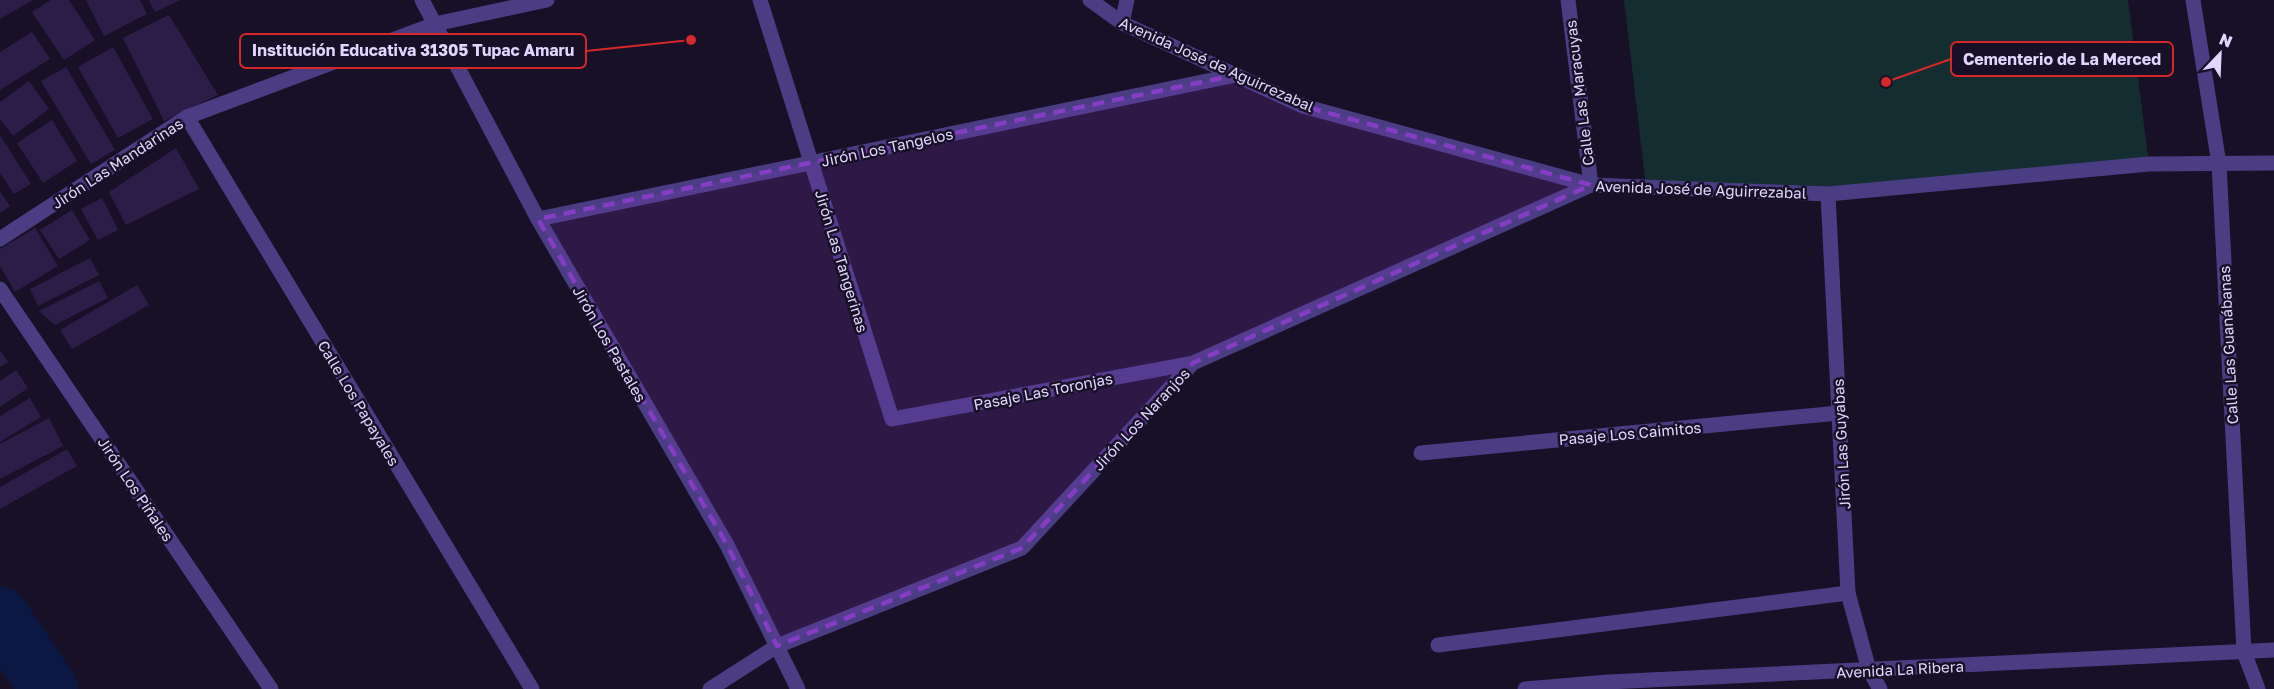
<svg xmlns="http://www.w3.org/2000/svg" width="2274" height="689" font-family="'Golos Text',sans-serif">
	<rect width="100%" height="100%" fill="#171027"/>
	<!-- green -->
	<polygon fill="#132d30" points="1624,0 2128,0 2149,164 1828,194 1646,187"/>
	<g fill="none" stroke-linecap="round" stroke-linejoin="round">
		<!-- river -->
		<polyline stroke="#0c1844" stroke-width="58" points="0,616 49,689"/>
	</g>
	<!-- building -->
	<g fill="#2b1d47">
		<polygon points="0,0 33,0 0,19"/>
		<polygon points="51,0 69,0 95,40 64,60 32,12"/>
		<polygon points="86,0 140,0 147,14 104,36"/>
		<polygon points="149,0 180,0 155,12"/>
		<polygon points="169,15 218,95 164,121 123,38"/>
		<polygon points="32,32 50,59 0,90 0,52"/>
		<polygon points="113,47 153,119 118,138 78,67"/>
		<polygon points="66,67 115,150 91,164 41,81"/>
		<polygon points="29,81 49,109 13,136 0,119 0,102"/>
		<polygon points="52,120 77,161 43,183 17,143"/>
		<polygon points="0,135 31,184 14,194 0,173"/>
		<polygon points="176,148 199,189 126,225 109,192"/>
		<polygon points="0,191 10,206 0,213"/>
		<polygon points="102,198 118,230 98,240 81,209"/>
		<polygon points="72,210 90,240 59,259 40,230"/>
		<polygon points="35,228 58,266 15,292 0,266 0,249"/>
		<polygon points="90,258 99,275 38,306 30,289"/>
		<polygon points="99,281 108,298 55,325 39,311"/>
		<polygon points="137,285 149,305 72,349 60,330"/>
		<polygon points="0,350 8,362 0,367"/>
		<polygon points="16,370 28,388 0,407 0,381"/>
		<polygon points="30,398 41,417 0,442 0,416"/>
		<polygon points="49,418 63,446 0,479 0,444"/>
		<polygon points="67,449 77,466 0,509 0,487"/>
	</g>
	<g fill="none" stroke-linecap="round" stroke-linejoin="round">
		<!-- street -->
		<g stroke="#4a3d84" stroke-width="15">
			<polyline points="422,0 538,219 727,545 798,689"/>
			<polyline points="760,0 892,419 1193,363"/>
			<polyline points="1090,0 1122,23 1303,106 1591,185 1828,194 2149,164 2274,163"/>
			<polyline points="2193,0 2219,164 2244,652 2258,689"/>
			<polyline points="1122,23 1127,0"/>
			<polyline points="187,117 532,689"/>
			<polyline points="1828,194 1848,593 1869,670 1880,689"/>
			<polyline points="538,219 1236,75"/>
			<polyline points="0,239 187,117 435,24 547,0"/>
			<polyline points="0,289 271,689"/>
			<polyline points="1421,453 1839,413"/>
			<polyline points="1438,645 1848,593"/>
			<polyline points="710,689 777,646 1022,548 1193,363 1591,185 1568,0"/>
			<polyline points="1525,689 1608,682 2274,650"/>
		</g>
	</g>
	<!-- marked area -->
	<path fill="#853dc5" fill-opacity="0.2" stroke="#853dc5" stroke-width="4.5" stroke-dasharray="12 8" stroke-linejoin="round" d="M 1236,75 L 1303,106 L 1591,185 L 1193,363 L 1022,548 L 777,646 L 727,545 L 538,219 Z"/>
	<g text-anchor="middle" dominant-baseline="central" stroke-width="5" stroke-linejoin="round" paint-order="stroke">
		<!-- street labels -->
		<g font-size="15" fill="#e1d7fe" stroke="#171027">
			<text transform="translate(1217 64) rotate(24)">Avenida José de Aguirrezabal</text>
			<text transform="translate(1579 93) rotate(-97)">Calle Las Maracuyas</text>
			<text transform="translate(887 147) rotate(-12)">Jirón Los Tangelos</text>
			<text transform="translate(117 163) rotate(-33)">Jirón Las Mandarinas</text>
			<text transform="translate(1701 189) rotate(2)">Avenida José de Aguirrezabal</text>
			<text transform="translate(842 261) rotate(73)">Jirón Las Tangerinas</text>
			<text transform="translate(610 344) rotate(60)">Jirón Los Pastales</text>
			<text transform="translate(2228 345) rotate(-93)">Calle Las Guanábanas</text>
			<text transform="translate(1043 391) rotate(-11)">Pasaje Las Toronjas</text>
			<text transform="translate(359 403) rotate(59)">Calle Los Papayales</text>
			<text transform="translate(1141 419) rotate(-47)">Jirón Los Naranjos</text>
			<text transform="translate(1630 433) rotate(-5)">Pasaje Los Caimitos</text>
			<text transform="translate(1841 444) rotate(-93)">Jirón Las Guyabas</text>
			<text transform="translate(136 489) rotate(56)">Jirón Los Piñales</text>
			<text transform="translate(1900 669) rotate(-3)">Avenida La Ribera</text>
		</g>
	</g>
	<!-- callouts -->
	<path fill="none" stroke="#d62828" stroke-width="2" d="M691 40L586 51M1886 82L1951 59"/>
	<g fill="#d62828" stroke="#171027" stroke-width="2">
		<circle cx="691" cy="40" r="6"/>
		<circle cx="1886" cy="82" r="6"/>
	</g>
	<g fill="#171027" stroke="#d62828" stroke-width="2">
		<rect x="240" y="34" width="346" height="34" rx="6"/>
		<rect x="1951" y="42" width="222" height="34" rx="6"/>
	</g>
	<g font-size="16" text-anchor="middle" font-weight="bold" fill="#e1d7fe">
		<text x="413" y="56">Institución Educativa 31305 Tupac Amaru</text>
		<text x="2062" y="65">Cementerio de La Merced</text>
	</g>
	<!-- north arrow -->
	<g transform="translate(2220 54) rotate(23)" stroke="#171027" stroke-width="4.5" paint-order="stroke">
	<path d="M0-4.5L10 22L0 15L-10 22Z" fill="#e1d7fe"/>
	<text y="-9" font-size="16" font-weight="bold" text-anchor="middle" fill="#e1d7fe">N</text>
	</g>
</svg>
